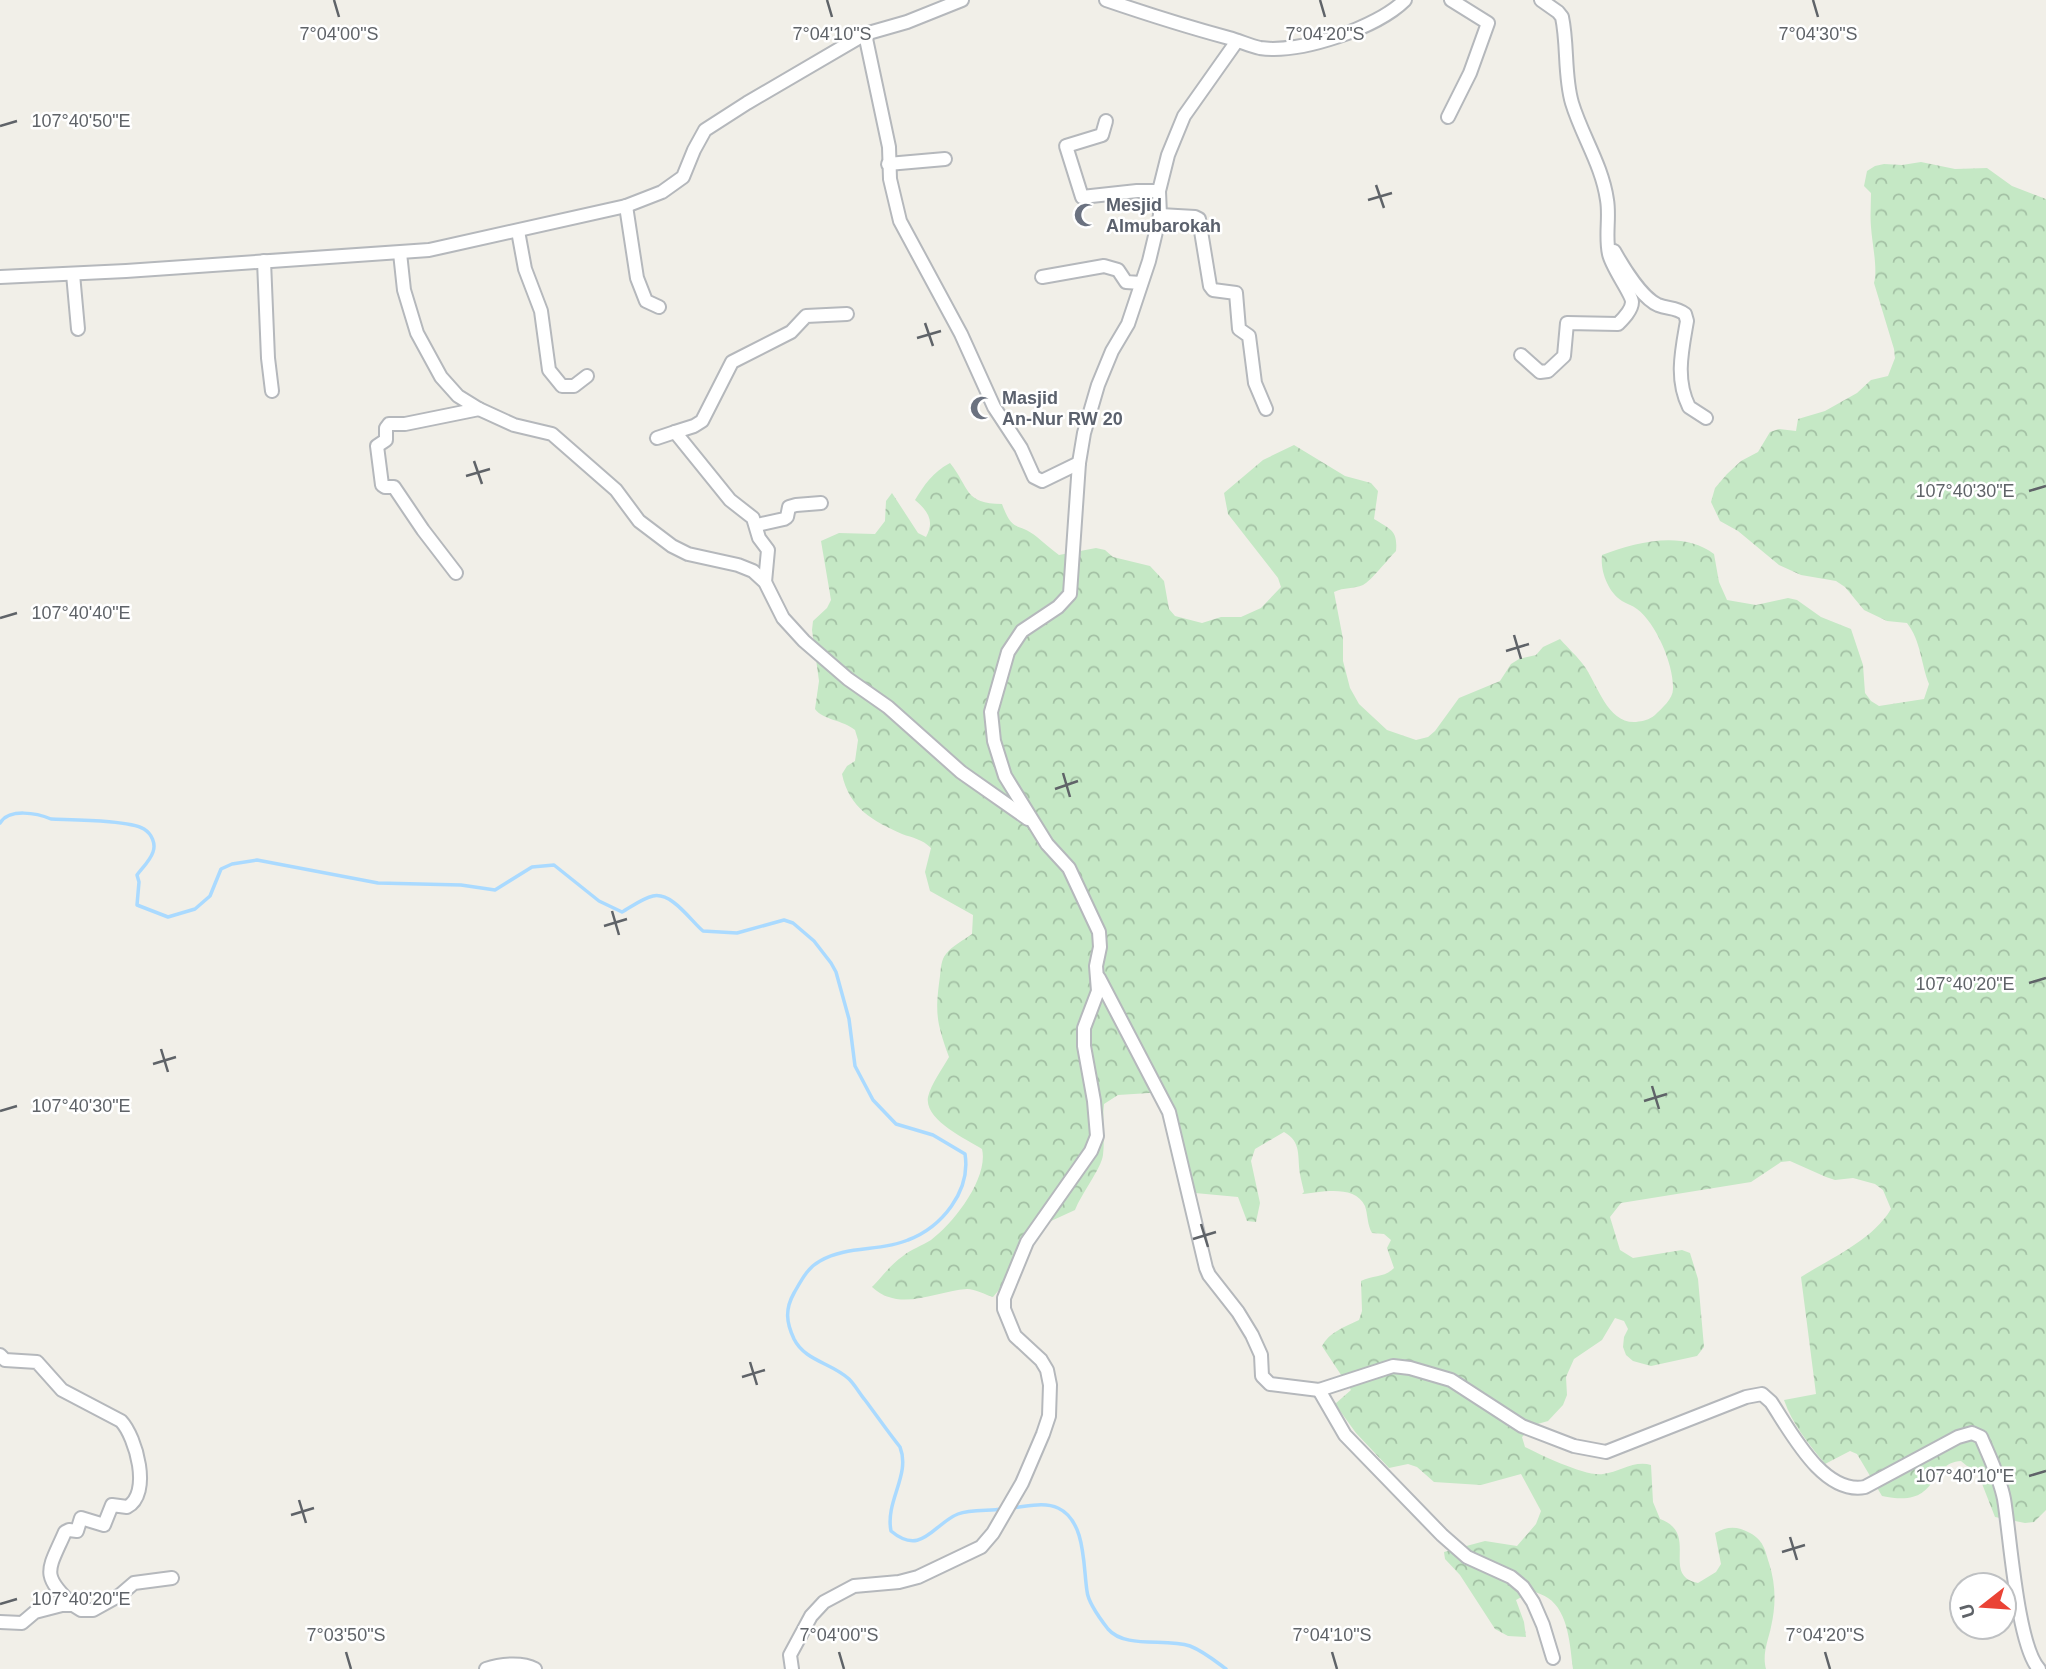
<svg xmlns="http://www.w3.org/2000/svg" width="2046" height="1669" font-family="Helvetica,sans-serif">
	<defs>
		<pattern id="forest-crowns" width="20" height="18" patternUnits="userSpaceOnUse" patternTransform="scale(1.75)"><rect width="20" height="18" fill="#c5e8c5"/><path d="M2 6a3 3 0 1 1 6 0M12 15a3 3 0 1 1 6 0" fill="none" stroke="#a3c0a4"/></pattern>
	</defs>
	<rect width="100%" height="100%" fill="#f1efe8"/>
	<!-- forest -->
	<path fill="url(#forest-crowns)" d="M 1921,162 L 1955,169 L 1987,168 L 2012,186 L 2046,199 L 2046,1510 L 2034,1522 L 2025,1523 L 1995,1517 L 1979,1476 L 1961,1461 C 1925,1464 1942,1509 1882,1496 L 1857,1454 L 1850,1451 L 1825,1464 C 1809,1444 1792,1424 1784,1400 L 1816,1394 L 1801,1277 C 1831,1258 1873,1240 1891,1209 L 1883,1190 L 1875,1184 L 1853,1178 L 1835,1180 L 1826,1177 L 1790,1161 L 1781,1162 L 1751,1182 L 1621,1203 L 1610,1217 L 1620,1250 L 1633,1258 L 1682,1250 L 1690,1253 L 1698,1279 L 1704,1347 L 1697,1356 L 1651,1366 L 1633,1361 L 1626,1355 L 1623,1347 L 1624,1337 L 1628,1329 L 1624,1321 L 1615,1318 L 1602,1340 L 1574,1359 L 1566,1377 L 1567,1395 L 1563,1405 L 1548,1421 L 1534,1425 L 1522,1437 L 1525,1447 C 1541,1455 1586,1477 1603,1474 C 1620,1472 1634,1460 1651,1465 L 1653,1502 L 1660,1519 C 1700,1533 1660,1576 1698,1583 L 1716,1572 L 1721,1564 L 1715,1533 C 1728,1526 1737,1526 1750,1533 C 1763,1540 1765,1549 1769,1563 C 1776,1585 1776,1605 1771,1627 C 1768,1641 1762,1654 1766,1669 L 1573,1669 C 1570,1647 1569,1612 1548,1598 C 1544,1595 1538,1593 1532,1591 L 1516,1600 L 1524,1622 L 1526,1637 L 1508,1636 L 1495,1629 L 1460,1575 L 1445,1559 L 1444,1552 L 1485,1541 L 1517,1546 L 1536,1524 L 1541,1511 L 1521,1474 L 1481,1485 L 1434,1482 L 1417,1467 L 1408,1464 L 1389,1468 L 1356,1433 L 1335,1404 L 1351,1390 L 1322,1346 C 1329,1332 1345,1327 1359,1320 L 1362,1311 L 1361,1281 C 1373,1275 1384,1278 1394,1268 L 1387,1248 L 1391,1240 L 1384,1234 L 1372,1233 C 1367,1224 1368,1215 1365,1206 C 1355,1184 1321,1192 1302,1194 L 1304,1192 C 1303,1187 1301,1180 1300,1174 C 1297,1156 1302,1142 1284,1132 L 1255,1149 L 1251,1161 L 1260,1203 L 1256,1222 L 1247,1221 L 1238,1197 L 1195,1193 L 1165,1092 L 1118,1095 L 1104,1104 C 1102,1121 1105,1138 1103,1155 C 1101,1169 1081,1194 1075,1210 L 1027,1232 L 1004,1284 L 993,1297 C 986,1295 975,1289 967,1289 C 935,1291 900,1313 872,1287 C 882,1277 891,1264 903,1256 C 911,1249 922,1246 931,1240 C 953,1224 989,1178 982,1149 C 966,1139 924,1120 928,1097 C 931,1084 943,1068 949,1057 C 936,1021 935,1013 940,976 C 941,968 941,960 946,954 C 952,946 964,940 972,934 L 973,915 L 930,891 L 925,872 L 931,848 C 922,839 913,838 902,834 C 873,821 849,808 842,774 L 847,766 L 855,761 L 858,740 L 855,730 C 843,720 823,720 815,709 L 819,681 L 812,630 L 813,621 L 827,608 L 831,600 L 821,541 L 839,533 L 875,534 L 885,521 L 886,501 L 892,493 L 918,533 L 926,537 C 935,521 928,511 915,500 C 924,485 933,472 950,463 C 970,488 964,504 1002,504 C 1013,534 1017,521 1037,537 C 1044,543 1051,549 1059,555 L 1096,548 L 1105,550 L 1113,557 L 1150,566 L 1164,581 L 1169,609 L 1175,616 L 1202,623 L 1221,617 L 1241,617 L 1261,608 L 1281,587 L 1278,578 L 1228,514 L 1224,493 L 1263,460 L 1294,445 L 1345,476 L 1371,483 L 1378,491 L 1374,519 C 1390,529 1398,530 1396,551 C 1388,559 1371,581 1363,585 C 1354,589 1344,587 1334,592 L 1343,639 L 1343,661 L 1350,688 L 1359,704 L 1387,730 L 1416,740 L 1428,737 L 1435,731 L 1459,698 L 1500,681 L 1511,664 L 1519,659 L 1536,655 L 1543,647 L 1560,639 C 1568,648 1578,657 1585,667 C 1598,686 1608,724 1636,722 C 1643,721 1649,720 1655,715 C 1662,708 1673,699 1673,689 C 1674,665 1656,623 1637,609 C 1632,605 1627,604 1622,601 C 1608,592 1600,571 1602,555 C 1636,542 1683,530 1714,554 L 1719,582 L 1727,600 L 1756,605 L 1788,598 L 1797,600 L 1821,617 L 1851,629 L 1863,665 L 1865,693 L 1871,701 L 1879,706 L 1924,699 L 1929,684 C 1921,664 1921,641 1907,623 L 1887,621 L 1864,610 L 1845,587 L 1836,581 L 1801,575 L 1779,565 L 1738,531 L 1720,521 L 1711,502 L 1715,488 L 1727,474 L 1741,461 L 1758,452 L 1770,432 L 1779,429 L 1796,431 L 1798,419 L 1825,411 L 1857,393 L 1871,380 L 1888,376 L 1895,358 L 1894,349 L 1874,283 C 1878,269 1872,243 1871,227 C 1870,216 1871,204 1871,193 L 1864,186 L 1867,171 L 1875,166 L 1884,164 L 1902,165 Z"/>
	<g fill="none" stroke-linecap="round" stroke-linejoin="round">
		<!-- stream -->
		<g stroke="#aadaff" stroke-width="3.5">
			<path d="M 0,823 C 9,808 37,813 51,819 C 71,820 129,820 144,829 C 152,834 156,844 153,852 C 150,861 142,868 137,875 L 139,882 L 137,905 L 168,917 L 195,909 L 210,896 L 221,869 L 232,864 L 257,860 L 378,883 L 461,885 L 495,890 L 532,867 L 554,865 L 599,901 L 622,912 C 631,907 643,898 653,896 C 672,892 690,920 703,931 L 737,933 L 784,920 L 793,923 L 814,941 L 831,963 L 836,972 L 849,1019 L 855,1066 L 873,1100 L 896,1124 L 933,1135 L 965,1154 C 971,1191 942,1227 908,1240 C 880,1252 847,1245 820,1261 C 807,1268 801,1281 794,1293 C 785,1309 786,1322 794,1339 C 805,1361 832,1363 849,1379 C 855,1385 860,1394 865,1400 C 877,1416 888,1432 900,1447 C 911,1475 885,1501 891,1531 C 922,1557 933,1524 958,1514 C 970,1509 989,1511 1002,1509"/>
			<path d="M 1010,1508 C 1025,1507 1044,1501 1058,1508 C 1086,1521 1083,1566 1087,1591 C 1088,1602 1101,1620 1108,1629 C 1125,1649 1165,1638 1190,1646 C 1203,1651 1214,1660 1226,1669"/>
		</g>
		<!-- street casing -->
		<g stroke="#b5b8bc" stroke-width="16">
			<g id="street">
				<path d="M 1106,0 C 1147,14 1188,27 1229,38 C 1240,41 1250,46 1260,48 C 1300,54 1377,28 1405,0"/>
				<polyline points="865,34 889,147 890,179 900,221 961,334 994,407 1021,448 1034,477 1042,481 1079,463"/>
				<polyline points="1448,117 1470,73 1488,23 1451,0"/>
				<polyline points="1106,121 1102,135 1066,146 1082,197 1137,191 1159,191"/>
				<polyline points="888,164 945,159"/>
				<polyline points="626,206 637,278 646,301 659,307"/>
				<polyline points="1160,215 1195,217 1199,219 1210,286 1213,290 1236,293 1239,329 1249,336 1255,383 1266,409"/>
				<polyline points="518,231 525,269 541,311 549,370 562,386 574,386 587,376"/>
				<path d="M 1614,251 C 1623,267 1642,298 1658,305 C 1668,309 1676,307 1685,314 L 1687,321 C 1682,350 1675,379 1689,407 L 1706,418"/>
				<polyline points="400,253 404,290 417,333 441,377 458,396 479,409 514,425 552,434 616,490 639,521 672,546 688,554 738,565 753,571 765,582 783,618 804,641 848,679 888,707 961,772 1028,819"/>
				<polyline points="264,261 268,358 272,391"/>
				<polyline points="73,274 78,329"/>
				<polyline points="0,277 126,271 429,250 626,206 662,192 683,177 694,150 705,130 747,103 865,34 907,22 962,0"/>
				<polyline points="1042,277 1104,266 1118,270 1126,282 1141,283"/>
				<path d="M 1521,355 L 1540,372 L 1548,371 L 1564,356 L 1567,323 L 1618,324 C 1623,319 1632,310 1632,302 C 1632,294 1612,268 1609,254 C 1605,236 1610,217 1607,200 C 1602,165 1582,136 1572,103 C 1564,76 1568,45 1562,17 L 1558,12 L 1541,0"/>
				<polyline points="657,438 675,432"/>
				<polyline points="757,525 784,519 787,517 789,507 796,505 821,503"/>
				<polyline points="456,573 423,530 394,487 385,487 382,485 377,446 386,440 386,428 389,424 405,424 479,409"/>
				<polyline points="765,582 768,550 759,538 753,518 730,500 675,432 694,426 702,421 732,362 791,332 806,316 847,314"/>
				<path d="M 1099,978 L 1169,1112 L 1206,1268 L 1209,1275 L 1238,1312 L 1252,1335 L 1261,1355 L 1262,1376 L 1270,1384 L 1319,1390 L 1393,1366 L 1410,1368 L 1451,1380 L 1522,1426 L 1574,1446 L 1606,1452 L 1746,1397 L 1762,1394 L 1771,1402 C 1791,1432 1823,1495 1865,1487 L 1958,1437 L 1972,1433 L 1981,1437 C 1989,1456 2000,1478 2004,1499 C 2010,1534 2017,1645 2039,1669"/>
				<path d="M 0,1355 L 5,1360 L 37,1362 L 62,1390 L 121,1421 C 136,1437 152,1494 127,1507 L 112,1505 L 104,1525 L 81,1518 L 77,1531 L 69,1530 L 65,1532 C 48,1571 40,1574 73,1605"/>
				<polyline points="1319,1390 1345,1435 1442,1535 1467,1557 1511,1577 1523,1587 1533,1602 1543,1625 1553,1658"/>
				<polyline points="0,1622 22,1623 35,1612 62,1605 73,1605 81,1610 93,1610 120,1595 134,1583 172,1578"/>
				<path d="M 486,1669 C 500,1664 522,1662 535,1669"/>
				<polyline points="792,1669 790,1655 811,1616 824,1602 854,1586 899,1582 918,1577 981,1547 993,1533 1022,1483 1043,1434 1049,1416 1050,1385 1047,1370 1041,1360 1015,1336 1004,1309 1004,1298 1027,1242 1091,1151 1097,1136 1094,1101 1084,1046 1084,1028 1098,991 1096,966 1100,947 1099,932 1069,868 1047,844 1005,776 994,741 991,712 1008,652 1022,631 1058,607 1070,594 1079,463 1084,433 1098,385 1112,351 1128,324 1149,261 1160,215 1159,191 1168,155 1184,116 1237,41"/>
			</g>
		</g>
		<!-- street -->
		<use href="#street" stroke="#fff" stroke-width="12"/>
	</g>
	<!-- ticks -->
	<path fill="none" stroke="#5f6368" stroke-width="2.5" d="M 334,0 L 339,17M 827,0 L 832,17M 1320,0 L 1325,17M 1813,0 L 1818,17M 0,126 L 17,121M 1376,185 L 1384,208M 1368,200 L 1392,193M 925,323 L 933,346M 917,338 L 941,331M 474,461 L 482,484M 466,476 L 490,469M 2029,491 L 2046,486M 0,618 L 17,613M 1514,635 L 1521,659M 1506,651 L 1529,644M 1063,773 L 1070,797M 1055,789 L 1078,781M 612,911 L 619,935M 604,926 L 627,919M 2029,983 L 2046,978M 161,1049 L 168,1072M 153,1064 L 176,1057M 1652,1086 L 1659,1109M 1644,1101 L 1667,1094M 0,1111 L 17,1106M 1201,1224 L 1208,1247M 1193,1239 L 1216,1232M 750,1362 L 757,1385M 742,1377 L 765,1370M 2029,1476 L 2046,1471M 299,1500 L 306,1523M 291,1515 L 314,1508M 1790,1537 L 1797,1560M 1782,1552 L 1805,1545M 0,1604 L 17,1599M 346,1652 L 351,1669M 839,1652 L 844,1669M 1332,1652 L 1337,1669M 1825,1652 L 1830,1669"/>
	<!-- icons -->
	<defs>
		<g id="mosque-bare" transform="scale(1.89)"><path d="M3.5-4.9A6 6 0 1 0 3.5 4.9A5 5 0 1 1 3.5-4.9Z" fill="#6b7280" stroke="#fff" stroke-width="2.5" paint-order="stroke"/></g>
	</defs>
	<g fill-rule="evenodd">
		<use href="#mosque-bare" x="1086" y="215"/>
		<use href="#mosque-bare" x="982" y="408"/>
	</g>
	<g text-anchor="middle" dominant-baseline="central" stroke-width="5" stroke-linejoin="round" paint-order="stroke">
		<!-- worship labels -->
		<g font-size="18" font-weight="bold" fill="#5b616d" stroke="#fff" text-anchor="start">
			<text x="1106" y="205">Mesjid<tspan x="1106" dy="21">Almubarokah</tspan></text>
			<text x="1002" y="398">Masjid<tspan x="1002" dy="21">An-Nur RW 20</tspan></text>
		</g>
	</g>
	<g font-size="18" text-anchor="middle" fill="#5f6368" stroke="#fff" stroke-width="5" stroke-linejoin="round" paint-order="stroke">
		<text x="339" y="40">7°04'00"S</text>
		<text x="832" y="40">7°04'10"S</text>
		<text x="1325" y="40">7°04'20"S</text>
		<text x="1818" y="40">7°04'30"S</text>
		<text x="81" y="127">107°40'50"E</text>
		<text x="1965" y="497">107°40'30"E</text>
		<text x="81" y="619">107°40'40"E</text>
		<text x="1965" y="990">107°40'20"E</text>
		<text x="81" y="1112">107°40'30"E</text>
		<text x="1965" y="1482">107°40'10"E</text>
		<text x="81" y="1605">107°40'20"E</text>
		<text x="346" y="1641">7°03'50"S</text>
		<text x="839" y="1641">7°04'00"S</text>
		<text x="1332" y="1641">7°04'10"S</text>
		<text x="1825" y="1641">7°04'20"S</text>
	</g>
	<!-- north arrow -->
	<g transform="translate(1983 1606) rotate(253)"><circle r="33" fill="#ffffff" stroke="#bfc1c3" stroke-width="2"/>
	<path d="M0-5L12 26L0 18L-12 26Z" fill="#ea4335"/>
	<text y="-10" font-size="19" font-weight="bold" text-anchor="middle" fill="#5f6368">U</text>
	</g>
</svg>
